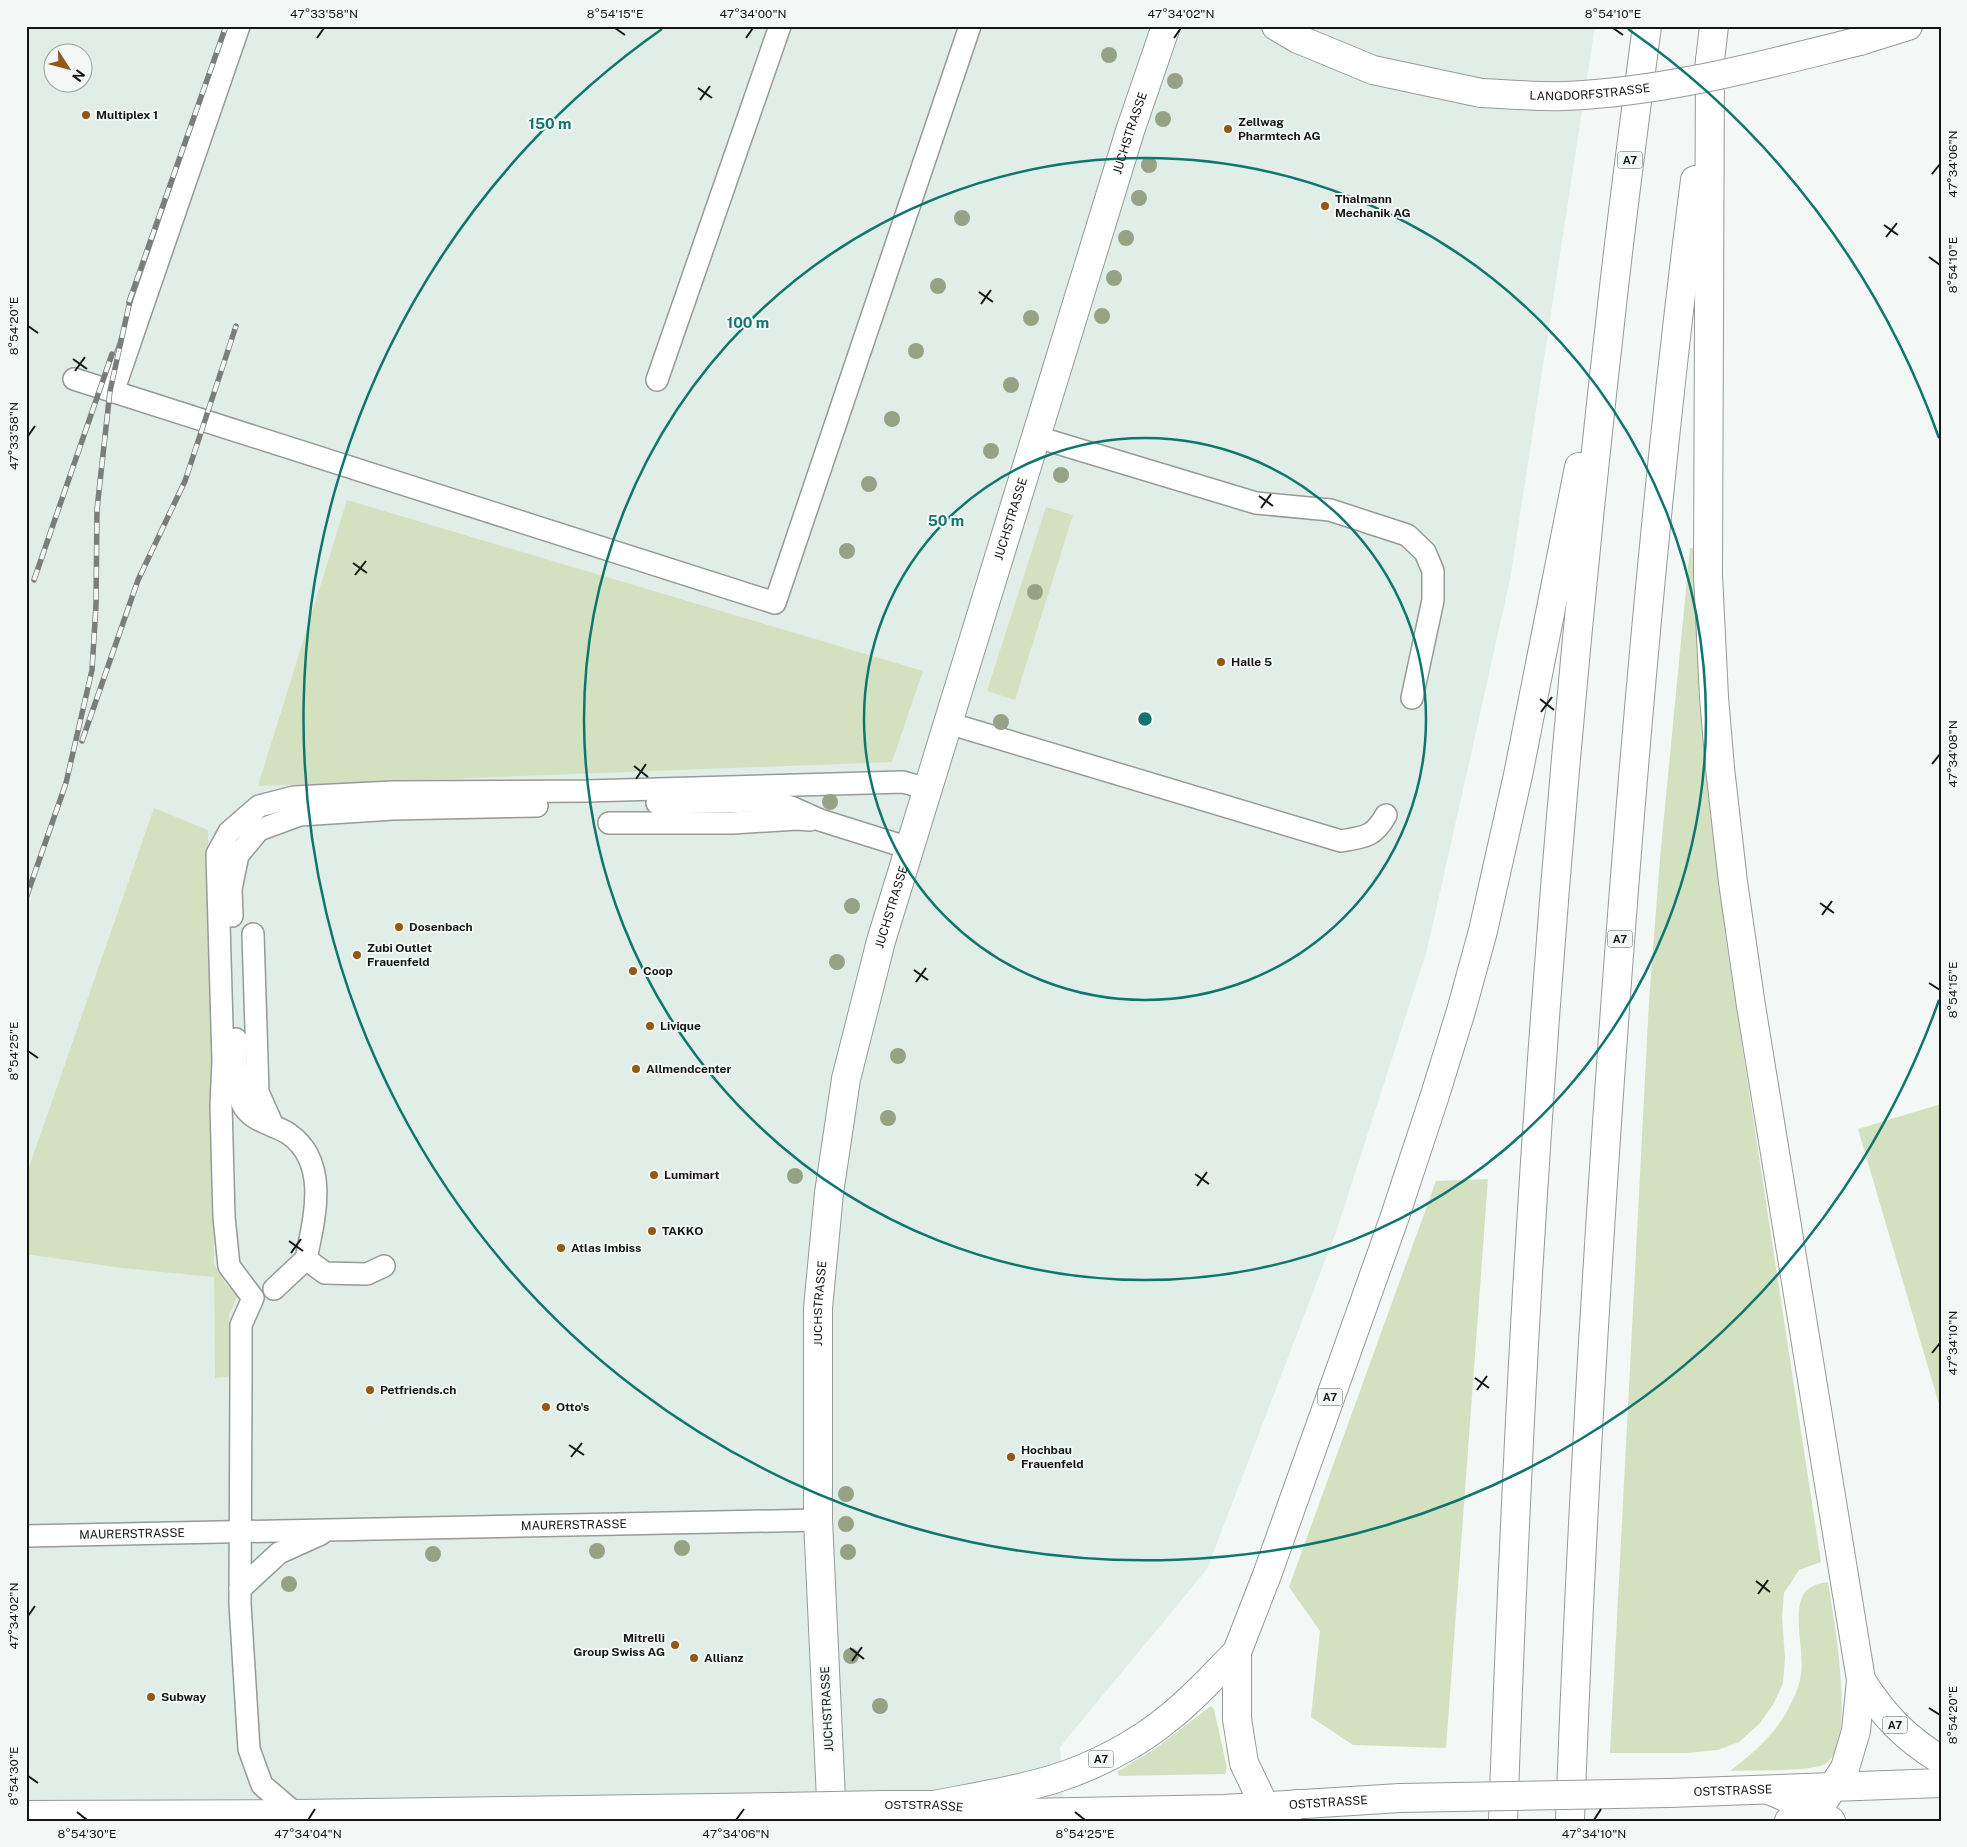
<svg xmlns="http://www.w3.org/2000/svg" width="1967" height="1847" font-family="'Public Sans',sans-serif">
	<rect width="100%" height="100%" fill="#f3f7f5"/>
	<!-- built -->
	<path fill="#e1ede7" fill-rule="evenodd" d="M 26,26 L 1595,26 L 1510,580 L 1427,950 L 1336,1232 L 1207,1569 L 1060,1747 L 1065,1821 L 26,1821 ZM 52,52 L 82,52 L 82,82 L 52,82 Z"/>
	<!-- green -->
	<g fill="#d4e1c0">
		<polygon points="347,500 923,671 892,762 258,786"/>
		<polygon points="1046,507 1073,515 1015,700 987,691"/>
		<polygon points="1690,548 1693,548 1700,706 1708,793 1727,947 1821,1562 1799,1570 1784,1593 1782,1617 1785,1658 1783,1683 1774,1703 1760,1723 1739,1742 1718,1750 1687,1753 1610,1753 1649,1001 1660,858"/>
		<polygon points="154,808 208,830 214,1264 226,1285 238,1295 229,1315 231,1377 215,1378 214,1273 213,1277 122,1268 26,1254 26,1176"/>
		<polygon points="1941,1104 1941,1411 1858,1129"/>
		<polygon points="1488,1179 1446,1748 1353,1745 1311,1717 1320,1631 1289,1587 1436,1181"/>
		<path d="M 1828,1582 C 1833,1614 1858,1746 1825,1764 C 1811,1772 1749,1770 1730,1771 C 1756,1751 1780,1730 1793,1699 C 1797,1692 1800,1682 1801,1674 C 1805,1652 1790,1606 1807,1590 C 1813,1585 1820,1583 1828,1582 Z"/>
		<polygon points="1211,1706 1214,1709 1227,1768 1225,1774 1119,1776 1117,1772 1155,1749"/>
	</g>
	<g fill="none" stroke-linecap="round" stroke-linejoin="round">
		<!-- lane casing -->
		<g stroke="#969a98" stroke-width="24">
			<g id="lane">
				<polyline points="74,379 775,603 970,26"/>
				<polyline points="657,380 780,26"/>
				<polyline points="113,392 239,26"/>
				<polyline points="1037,437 1256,503 1330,510 1407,535 1425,552 1433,571 1433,600 1412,698"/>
				<path d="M 948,723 L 1341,841 C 1365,837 1374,837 1386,815"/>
				<polyline points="657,803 770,801 791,807 820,820 909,848"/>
				<polyline points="609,823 732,823 797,819 810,820"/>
				<polyline points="232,916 231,889 238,855 259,830 300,815 393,809 537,806"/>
				<polyline points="253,934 258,1092 273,1126"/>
				<path d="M 236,1039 C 237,1057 234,1091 244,1107 C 255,1123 274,1124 289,1134 C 330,1163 314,1219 306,1259 L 325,1273 L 367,1274 L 384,1266"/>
				<polyline points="274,1289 306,1259"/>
				<path id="s1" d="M 26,1536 L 818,1520"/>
				<polyline points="240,1589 279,1553 321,1534"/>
				<polyline points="296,1814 262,1785 249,1749 240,1604 241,1376 241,1325 253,1298 229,1266 224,1217 221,1105 223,1061 217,854 229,832 259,806 294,797 393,792 587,791 903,782 928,789"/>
			</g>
		</g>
		<!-- street casing -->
		<g stroke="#969a98" stroke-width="30">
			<g id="street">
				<path id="s2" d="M 832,1821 L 818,1520 L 818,1308 L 829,1193 L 846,1079 L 881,941 L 1130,131 L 1166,26"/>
			</g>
		</g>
		<!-- secondary casing -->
		<g stroke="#969a98" stroke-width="30">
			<g id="secondary">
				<polyline points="1276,26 1298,39 1373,70 1481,93"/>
				<polyline points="1860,41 1908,26"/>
				<path id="s3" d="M 1669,1793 L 1941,1783"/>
				<path id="s4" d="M 884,1805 L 934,1805 L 1024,1813 L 1224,1809 L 1400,1798"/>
				<polyline points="26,1815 296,1814 780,1807"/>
			</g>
		</g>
		<!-- highway casing -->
		<g stroke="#969a98" stroke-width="30">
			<g id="highway">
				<polyline points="1710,60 1708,575 1714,697 1720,768 1733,882 1751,1006 1861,1680 1856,1731 1845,1768 1825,1799 1815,1810 1789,1821"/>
				<polyline points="1708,78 1714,26"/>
				<path d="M 1861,1680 C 1883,1715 1905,1738 1941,1760"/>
				<polyline points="1769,1790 1815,1810 1831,1821"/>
				<path d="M 934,1805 C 974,1797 1015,1791 1054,1779 C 1095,1766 1138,1744 1171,1716 C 1195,1697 1216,1673 1237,1652"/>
				<polyline points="1273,1821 1297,1804"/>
				<polyline points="1276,1821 1265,1807 1244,1763 1237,1719 1237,1652 1267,1575 1394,1219 1435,1095 1461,1011 1483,931 1518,775 1579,467"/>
				<path d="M 1503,1821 C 1510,1628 1518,1435 1530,1242 C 1549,926 1577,610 1613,296 C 1623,206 1635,116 1647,26"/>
				<path d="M 1570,1821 C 1580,1545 1596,1270 1616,995 C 1636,723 1660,451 1695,180"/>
			</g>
		</g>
		<!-- lane -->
		<use href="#lane" stroke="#fff" stroke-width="21"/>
		<!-- street -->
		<use href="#street" stroke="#fff" stroke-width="28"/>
		<!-- secondary -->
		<use href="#secondary" stroke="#fff" stroke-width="28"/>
		<!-- highway -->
		<use href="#highway" stroke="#fff" stroke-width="28"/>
		<!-- rail casing -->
		<g stroke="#7a7d7c" stroke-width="5.5">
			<g id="rail">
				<polyline points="129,302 226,26"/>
				<polyline points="34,580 112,354"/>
				<polyline points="82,741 138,580 185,481 236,326"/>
				<polyline points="26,898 66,783 92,670 96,605 97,509 110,391 131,296"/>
			</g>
		</g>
		<!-- rail -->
		<use href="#rail" stroke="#f3f7f5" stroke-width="4" stroke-dasharray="11" stroke-linecap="butt"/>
		<!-- secondary-bridge casing -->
		<g stroke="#969a98" stroke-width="30" stroke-linecap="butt">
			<g id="secondary-bridge">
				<path id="s5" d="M 1481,93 C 1509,94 1537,97 1565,96 C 1666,92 1763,65 1860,41"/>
				<polyline points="1400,1798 1669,1793"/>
				<polyline points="780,1807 884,1805"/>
			</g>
		</g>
		<!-- secondary-bridge -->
		<use href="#secondary-bridge" stroke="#fff" stroke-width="28"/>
	</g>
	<!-- trees -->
	<g fill="#97a284">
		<circle cx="1109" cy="55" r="8"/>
		<circle cx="1175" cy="81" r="8"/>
		<circle cx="1163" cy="119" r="8"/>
		<circle cx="1149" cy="165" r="8"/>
		<circle cx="1139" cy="198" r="8"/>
		<circle cx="962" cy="218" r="8"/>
		<circle cx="1126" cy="238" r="8"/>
		<circle cx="1114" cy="278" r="8"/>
		<circle cx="938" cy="286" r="8"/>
		<circle cx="1102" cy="316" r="8"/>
		<circle cx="1031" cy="318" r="8"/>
		<circle cx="916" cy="351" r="8"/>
		<circle cx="1011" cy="385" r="8"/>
		<circle cx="892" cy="419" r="8"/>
		<circle cx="991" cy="451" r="8"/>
		<circle cx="1061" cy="475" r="8"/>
		<circle cx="869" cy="484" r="8"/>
		<circle cx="847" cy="551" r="8"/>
		<circle cx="1035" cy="592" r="8"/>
		<circle cx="1001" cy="722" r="8"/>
		<circle cx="830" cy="802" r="8"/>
		<circle cx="852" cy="906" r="8"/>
		<circle cx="837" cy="962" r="8"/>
		<circle cx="898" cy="1056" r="8"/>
		<circle cx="888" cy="1118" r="8"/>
		<circle cx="795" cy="1176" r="8"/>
		<circle cx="846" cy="1494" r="8"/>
		<circle cx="846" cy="1524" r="8"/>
		<circle cx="682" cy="1548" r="8"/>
		<circle cx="597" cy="1551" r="8"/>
		<circle cx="848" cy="1552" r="8"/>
		<circle cx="433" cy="1554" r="8"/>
		<circle cx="289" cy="1584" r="8"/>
		<circle cx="851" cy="1656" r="8"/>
		<circle cx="880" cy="1706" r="8"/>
	</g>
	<!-- ticks -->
	<path fill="none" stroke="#151616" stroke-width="2" d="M 615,28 L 625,35M 1613,28 L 1623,35M 317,38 L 324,28M 746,38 L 753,28M 1174,38 L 1181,28M 698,88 L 712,98M 700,100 L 710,86M 1932,174 L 1940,164M 1884,225 L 1898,235M 1886,237 L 1897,223M 1929,257 L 1940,265M 979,292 L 993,302M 981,304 L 991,290M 28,326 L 38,333M 73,359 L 87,369M 75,371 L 85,357M 28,436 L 35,426M 1259,496 L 1273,506M 1261,508 L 1271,494M 353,563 L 367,573M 355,575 L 366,561M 1540,699 L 1554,710M 1541,712 L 1552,697M 1932,764 L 1940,754M 634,766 L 648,777M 636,779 L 646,764M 1820,903 L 1834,913M 1822,915 L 1832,901M 914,970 L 928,980M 916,982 L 926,968M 1929,983 L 1940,990M 28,1051 L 38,1058M 1195,1174 L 1209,1184M 1197,1186 L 1207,1172M 289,1241 L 303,1251M 291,1253 L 301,1239M 1932,1353 L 1940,1343M 1475,1378 L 1489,1388M 1477,1390 L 1487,1376M 569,1445 L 584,1455M 571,1457 L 582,1443M 1756,1581 L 1770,1592M 1758,1594 L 1768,1580M 28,1616 L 35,1606M 850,1648 L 864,1659M 852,1661 L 862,1647M 1929,1708 L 1940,1715M 28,1776 L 38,1783M 77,1812 L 87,1820M 1075,1812 L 1085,1820M 308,1820 L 315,1809M 736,1820 L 744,1809M 1594,1820 L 1601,1809"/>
	<!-- distance rings -->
	<g fill="none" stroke="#0f766e" stroke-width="2.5">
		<circle cx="1145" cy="719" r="281"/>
		<circle cx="1145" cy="719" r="561"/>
		<path d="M1939 1000A842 842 0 1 1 662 29M1628 29A842 842 0 0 1 1939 438"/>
	</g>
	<!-- markers -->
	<g fill="#925814" stroke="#f3f7f5" stroke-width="2">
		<circle cx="86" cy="115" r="5"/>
		<circle cx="1228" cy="129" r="5"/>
		<circle cx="1325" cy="206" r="5"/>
		<circle cx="1221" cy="662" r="5"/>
		<circle cx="399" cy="927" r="5"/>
		<circle cx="357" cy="955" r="5"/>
		<circle cx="633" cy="971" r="5"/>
		<circle cx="650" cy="1026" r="5"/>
		<circle cx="636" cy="1069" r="5"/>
		<circle cx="654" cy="1175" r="5"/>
		<circle cx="652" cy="1231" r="5"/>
		<circle cx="561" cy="1248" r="5"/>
		<circle cx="370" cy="1390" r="5"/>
		<circle cx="546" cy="1407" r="5"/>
		<circle cx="1011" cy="1457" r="5"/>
		<circle cx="675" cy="1645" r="5"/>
		<circle cx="694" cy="1658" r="5"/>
		<circle cx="151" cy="1697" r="5"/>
	</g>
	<g text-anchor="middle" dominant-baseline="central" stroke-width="4" stroke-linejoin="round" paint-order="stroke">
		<!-- shield labels -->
		<g fill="#f3f7f5" stroke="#585a59" stroke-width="1">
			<rect x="1617.5" y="151.5" width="25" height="17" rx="4"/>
			<rect x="1607.5" y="930.5" width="25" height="17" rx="4"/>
			<rect x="1317.5" y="1388.5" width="25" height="17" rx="4"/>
			<rect x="1882.5" y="1716.5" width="25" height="17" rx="4"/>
			<rect x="1088.5" y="1750.5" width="25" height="17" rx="4"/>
		</g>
		<g font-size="11" font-weight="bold" fill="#151616">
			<text x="1630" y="160">A7</text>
			<text x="1620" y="939">A7</text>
			<text x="1330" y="1397">A7</text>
			<text x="1895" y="1725">A7</text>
			<text x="1101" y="1759">A7</text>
		</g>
		<!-- street labels -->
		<g font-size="12" fill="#151616" stroke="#f3f7f5">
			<text stroke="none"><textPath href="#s5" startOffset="109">LANGDORFSTRASSE</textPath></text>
			<text stroke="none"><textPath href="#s2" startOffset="1732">JUCHSTRASSE</textPath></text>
			<text stroke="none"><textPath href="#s2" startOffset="1328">JUCHSTRASSE</textPath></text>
			<text stroke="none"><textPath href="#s2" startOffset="922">JUCHSTRASSE</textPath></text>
			<text stroke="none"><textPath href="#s2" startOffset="518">JUCHSTRASSE</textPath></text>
			<text stroke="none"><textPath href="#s1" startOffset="548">MAURERSTRASSE</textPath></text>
			<text stroke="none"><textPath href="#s1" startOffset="106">MAURERSTRASSE</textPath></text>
			<text transform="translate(827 1709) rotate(-93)">JUCHSTRASSE</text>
			<text stroke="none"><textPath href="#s3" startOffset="64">OSTSTRASSE</textPath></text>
			<text stroke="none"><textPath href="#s4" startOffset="445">OSTSTRASSE</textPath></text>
			<text stroke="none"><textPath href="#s4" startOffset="40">OSTSTRASSE</textPath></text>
		</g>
		<!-- poi labels -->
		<g font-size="12" font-weight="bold" fill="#151616" stroke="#f3f7f5" text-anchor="start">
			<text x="96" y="115">Multiplex 1</text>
			<text x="1238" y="122">Zellwag<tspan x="1238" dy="14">Pharmtech AG</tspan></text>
			<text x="1335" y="199">Thalmann<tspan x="1335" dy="14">Mechanik AG</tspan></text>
			<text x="1231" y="662">Halle 5</text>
			<text x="409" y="927">Dosenbach</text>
			<text x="367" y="948">Zubi Outlet<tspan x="367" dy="14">Frauenfeld</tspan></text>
			<text x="643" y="971">Coop</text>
			<text x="660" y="1026">Livique</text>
			<text x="646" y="1069">Allmendcenter</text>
			<text x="664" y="1175">Lumimart</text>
			<text x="662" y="1231">TAKKO</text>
			<text x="571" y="1248">Atlas Imbiss</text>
			<text x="380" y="1390">Petfriends.ch</text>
			<text x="556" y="1407">Otto's</text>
			<text x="1021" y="1450">Hochbau<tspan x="1021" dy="14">Frauenfeld</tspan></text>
			<text x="665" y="1638" text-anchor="end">Mitrelli<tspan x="665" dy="14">Group Swiss AG</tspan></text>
			<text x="704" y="1658">Allianz</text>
			<text x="161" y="1697">Subway</text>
		</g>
	</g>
	<circle cx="1145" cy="719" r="8" fill="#0f766e" stroke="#f3f7f5" stroke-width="2.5"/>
	<g font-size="15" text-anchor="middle" font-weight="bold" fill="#0f766e" stroke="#f3f7f5" stroke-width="4" stroke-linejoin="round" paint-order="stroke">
		<text x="550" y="129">150 m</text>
		<text x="748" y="328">100 m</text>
		<text x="946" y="526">50 m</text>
	</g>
	<!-- border -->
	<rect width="1967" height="1847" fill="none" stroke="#f3f7f5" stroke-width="55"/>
	<!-- north arrow -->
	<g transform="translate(68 68) rotate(126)"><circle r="24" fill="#f3f7f5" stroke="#9a9d9c"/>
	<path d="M0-4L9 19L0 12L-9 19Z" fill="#925814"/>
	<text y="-8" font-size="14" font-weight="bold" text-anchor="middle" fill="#151616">N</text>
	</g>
	<rect x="28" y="28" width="1912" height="1792" fill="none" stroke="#151616" stroke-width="2"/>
	<g font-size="12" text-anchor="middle" fill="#151616">
		<text x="324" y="18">47°33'58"N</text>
		<text x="615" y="18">8°54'15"E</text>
		<text x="753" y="18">47°34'00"N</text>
		<text x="1181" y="18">47°34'02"N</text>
		<text x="1613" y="18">8°54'10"E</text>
		<text transform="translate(1953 164) rotate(-90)" y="4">47°34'06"N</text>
		<text transform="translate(1953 265) rotate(-90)" y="4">8°54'10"E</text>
		<text transform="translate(14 326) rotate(-90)" y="4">8°54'20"E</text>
		<text transform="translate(14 436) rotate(-90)" y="4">47°33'58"N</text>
		<text transform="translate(1953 754) rotate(-90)" y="4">47°34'08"N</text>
		<text transform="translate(1953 990) rotate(-90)" y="4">8°54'15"E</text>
		<text transform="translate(14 1051) rotate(-90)" y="4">8°54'25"E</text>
		<text transform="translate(1953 1343) rotate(-90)" y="4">47°34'10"N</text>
		<text transform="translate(14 1616) rotate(-90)" y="4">47°34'02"N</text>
		<text transform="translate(1953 1715) rotate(-90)" y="4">8°54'20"E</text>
		<text transform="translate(14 1776) rotate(-90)" y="4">8°54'30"E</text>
		<text x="87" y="1838">8°54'30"E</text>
		<text x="308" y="1838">47°34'04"N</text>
		<text x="736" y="1838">47°34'06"N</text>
		<text x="1085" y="1838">8°54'25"E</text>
		<text x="1594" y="1838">47°34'10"N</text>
	</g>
</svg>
